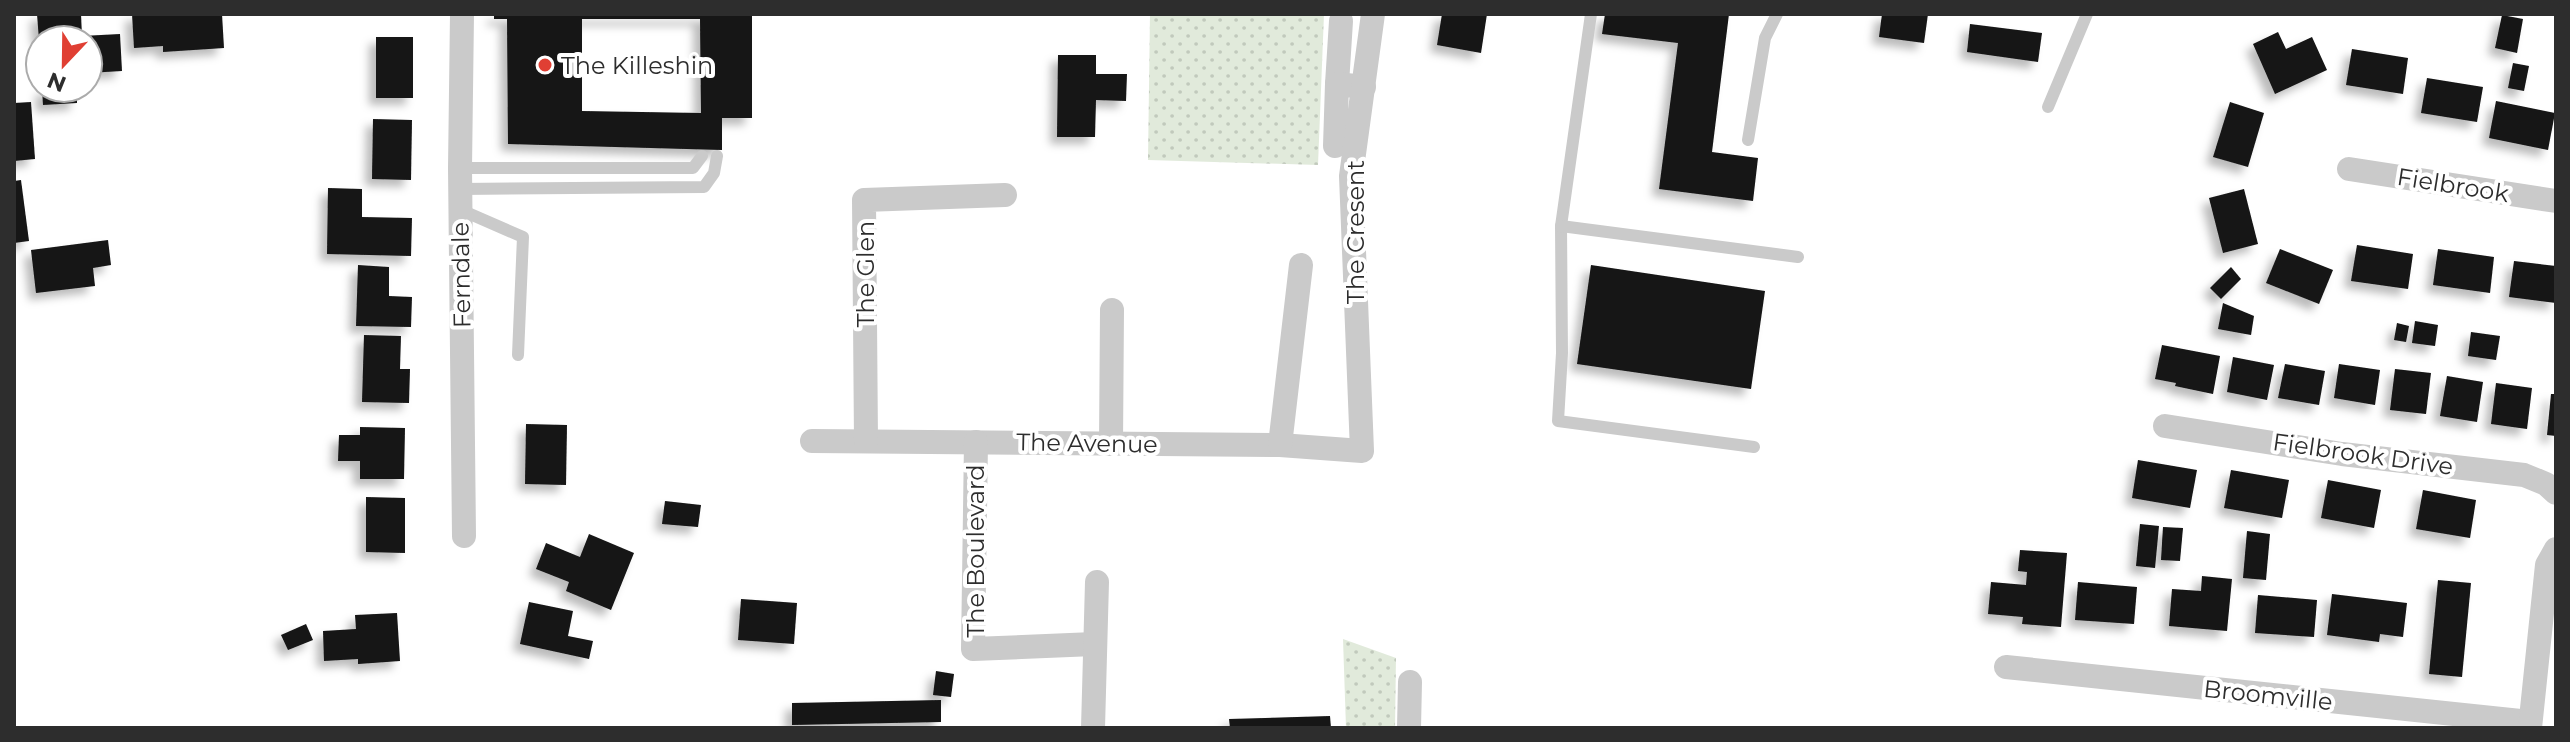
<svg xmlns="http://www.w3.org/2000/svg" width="2570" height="742" font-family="Montserrat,sans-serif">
	<defs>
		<pattern id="green-dots" width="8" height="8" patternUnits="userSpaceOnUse" patternTransform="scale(2)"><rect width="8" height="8" fill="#e1eadb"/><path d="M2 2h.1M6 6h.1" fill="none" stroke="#c1c9bc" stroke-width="1.8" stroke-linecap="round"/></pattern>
		<filter id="shadow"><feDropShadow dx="-7" dy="7" stdDeviation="4" flood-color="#0004"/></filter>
	</defs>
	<rect width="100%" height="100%" fill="#fff"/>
	<!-- green -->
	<g fill="url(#green-dots)">
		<polygon points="1150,14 1324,14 1318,165 1148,160"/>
		<polygon points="1343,639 1396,658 1395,728 1346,728"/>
	</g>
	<!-- building -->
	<g fill="#141414" fill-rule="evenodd" filter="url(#shadow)">
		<polygon points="37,14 81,14 82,36 120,34 122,71 88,73 88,40 39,40"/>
		<polygon points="132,14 222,14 224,48 163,52 163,46 134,48"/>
		<path d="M 494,14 L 752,14 L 752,118 L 722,118 L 722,150 L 508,144 L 507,19 L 494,19 ZM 582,19 L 700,19 L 701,113 L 582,111 Z"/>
		<polygon points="1442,14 1487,14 1481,53 1437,45"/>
		<polygon points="1605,14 1729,14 1712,152 1758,158 1753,201 1659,189 1678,43 1602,34"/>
		<polygon points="1882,14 1928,14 1924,43 1879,37"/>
		<polygon points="2502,15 2523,19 2517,53 2495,48"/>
		<polygon points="1970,24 2042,33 2038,62 1967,52"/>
		<polygon points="2278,32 2286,49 2312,37 2327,70 2275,94 2253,44"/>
		<rect x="376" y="37" width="37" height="61"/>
		<polygon points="2352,49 2408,58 2403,94 2346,85"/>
		<polygon points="1058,55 1096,55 1096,74 1127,74 1126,101 1096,100 1095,137 1057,137"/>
		<polygon points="2513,63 2529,66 2524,91 2508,88"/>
		<polygon points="2427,78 2483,87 2477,122 2421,113"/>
		<polygon points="42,88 77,88 77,103 43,105"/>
		<polygon points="2496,101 2555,113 2548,150 2489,138"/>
		<polygon points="31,102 35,159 14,161 14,103"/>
		<polygon points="2230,102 2264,113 2248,167 2213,157"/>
		<polygon points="373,119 412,120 411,180 372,179"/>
		<polygon points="21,180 29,241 14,243 14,181"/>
		<polygon points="328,188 362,189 362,217 412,218 411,256 327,254"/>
		<polygon points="2244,189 2258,244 2223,253 2209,198"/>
		<polygon points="108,240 111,265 93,268 95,286 36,293 31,250"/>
		<polygon points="2357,245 2413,254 2408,289 2351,281"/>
		<polygon points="2280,249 2333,270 2319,304 2266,283"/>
		<polygon points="2438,249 2494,257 2490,293 2433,285"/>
		<polygon points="2514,261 2556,266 2556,303 2509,297"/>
		<polygon points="358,265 389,267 389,296 412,297 411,327 356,326"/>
		<polygon points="1591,265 1765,291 1751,389 1577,364"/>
		<polygon points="2231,267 2241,279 2221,299 2210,288"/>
		<polygon points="2223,303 2254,316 2251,335 2218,329"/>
		<polygon points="2415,321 2438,325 2435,346 2412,343"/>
		<polygon points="2397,323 2409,326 2406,342 2394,340"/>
		<polygon points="2471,332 2500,336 2496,360 2468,356"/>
		<polygon points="364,335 401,336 400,369 410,369 409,403 362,402"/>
		<polygon points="2162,345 2220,356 2213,394 2175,386 2176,383 2155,379"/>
		<polygon points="2233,357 2274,365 2267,400 2227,392"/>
		<polygon points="2285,364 2325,371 2319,405 2278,398"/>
		<polygon points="2339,364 2380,370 2375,405 2334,398"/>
		<polygon points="2395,369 2431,373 2426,414 2390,410"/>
		<polygon points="2447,376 2483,382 2477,422 2440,416"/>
		<polygon points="2496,383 2532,388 2527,429 2491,424"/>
		<polygon points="2551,394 2556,394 2556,436 2547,435"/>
		<polygon points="526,424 567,425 566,485 525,484"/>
		<polygon points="360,427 405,428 404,479 360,479 360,461 338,461 339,435 360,435"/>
		<polygon points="2138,460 2197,470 2190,508 2132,498"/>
		<polygon points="2231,470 2289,480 2282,518 2224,508"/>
		<polygon points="2328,480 2381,490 2374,528 2321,518"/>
		<polygon points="2423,490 2476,500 2470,538 2416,529"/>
		<polygon points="366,497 405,498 405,553 366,552"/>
		<polygon points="665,501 701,505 698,527 662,524"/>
		<polygon points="2140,524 2159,526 2155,568 2136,566"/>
		<polygon points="2163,527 2183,528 2180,561 2161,560"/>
		<polygon points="2247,531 2270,534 2266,580 2243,578"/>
		<polygon points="589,534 634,553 611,610 566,591 569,582 536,569 546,543 580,557"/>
		<polygon points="2020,550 2067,553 2061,627 2022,624 2023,617 1988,614 1991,582 2026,585 2027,572 2018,571"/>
		<polygon points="2202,576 2232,579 2227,631 2169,626 2172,589 2201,591"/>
		<polygon points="2438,580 2471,583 2462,677 2429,674"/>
		<polygon points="2078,582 2137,587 2134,624 2075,620"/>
		<polygon points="2332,594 2407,603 2403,637 2380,634 2379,642 2327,635"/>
		<polygon points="2258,595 2317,600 2314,637 2255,633"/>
		<polygon points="741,599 797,603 794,644 738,640"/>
		<polygon points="529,602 573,611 568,636 593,641 589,659 520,644"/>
		<polygon points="397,613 400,661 358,664 358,659 324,661 323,631 356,629 355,615"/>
		<polygon points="306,624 313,640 288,650 281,635"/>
		<polygon points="936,671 954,674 951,697 933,695"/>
		<polygon points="941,700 941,722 792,725 792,703"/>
		<polygon points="1330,716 1331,728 1230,728 1229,719"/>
	</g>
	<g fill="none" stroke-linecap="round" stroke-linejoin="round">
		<!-- service -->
		<g stroke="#cacaca" stroke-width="12">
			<polyline points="1591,14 1561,226 1562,353 1558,421 1754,447"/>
			<polyline points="2048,107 2087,14"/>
			<polyline points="1748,140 1765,38 1777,14"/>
			<polyline points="460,168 693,168 702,156"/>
			<polyline points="460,189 704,187 714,173 717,156"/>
			<polyline points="461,210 523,237 518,355"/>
			<polyline points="1561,226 1798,257"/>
		</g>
		<!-- minor -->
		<g stroke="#cacaca" stroke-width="24">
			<polyline points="462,14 460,168 464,536"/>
			<polyline points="1337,84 1341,21"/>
			<polyline points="1335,146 1337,84 1364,87"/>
			<polyline points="2349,169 2556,201"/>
			<polyline points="2165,426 2342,454 2524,475 2546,484 2556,493"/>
			<polyline points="812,441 1280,445 1362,451 1351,176 1373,14"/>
			<polyline points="866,441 864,200 1005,195"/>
			<polyline points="976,442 973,649 1094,644"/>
			<polyline points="1111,444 1112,310"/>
			<polyline points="1280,445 1301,265"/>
			<polyline points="2006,667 2530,722"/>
			<polyline points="1093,728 1097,582"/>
			<polyline points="1409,728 1410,682"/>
			<polyline points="2530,728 2547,565 2556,549"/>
		</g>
	</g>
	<!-- markers -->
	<circle fill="#e03f33" stroke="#fff" stroke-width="3" cx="545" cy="65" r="8"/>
	<g text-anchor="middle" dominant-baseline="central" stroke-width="8" stroke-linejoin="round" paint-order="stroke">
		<!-- poi labels -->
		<g font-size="24" fill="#2d2d2d" stroke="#fff" text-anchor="start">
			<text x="561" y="65">The Killeshin</text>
		</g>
		<!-- street labels -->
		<g font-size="24" fill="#2d2d2d" stroke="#fff">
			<text transform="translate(2453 185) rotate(9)">Fielbrook</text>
			<text transform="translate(1355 232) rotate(-90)">The Cresent</text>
			<text transform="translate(865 274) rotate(-90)">The Glen</text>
			<text transform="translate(461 275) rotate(-91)">Ferndale</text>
			<text transform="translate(1087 443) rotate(1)">The Avenue</text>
			<text transform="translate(2363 454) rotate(8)">Fielbrook Drive</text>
			<text transform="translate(975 551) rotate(-90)">The Boulevard</text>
			<text transform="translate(2268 695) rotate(6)">Broomville</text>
		</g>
	</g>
	<!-- border -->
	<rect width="2570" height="742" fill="none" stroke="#2d2d2d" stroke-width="32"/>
	<!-- north arrow -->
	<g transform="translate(64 64) rotate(202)"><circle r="38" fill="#ffffff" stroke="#ababab" stroke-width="2"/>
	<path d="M0-6L14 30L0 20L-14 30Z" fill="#e03f33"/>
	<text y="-12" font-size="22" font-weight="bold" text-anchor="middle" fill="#2d2d2d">N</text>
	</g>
</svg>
